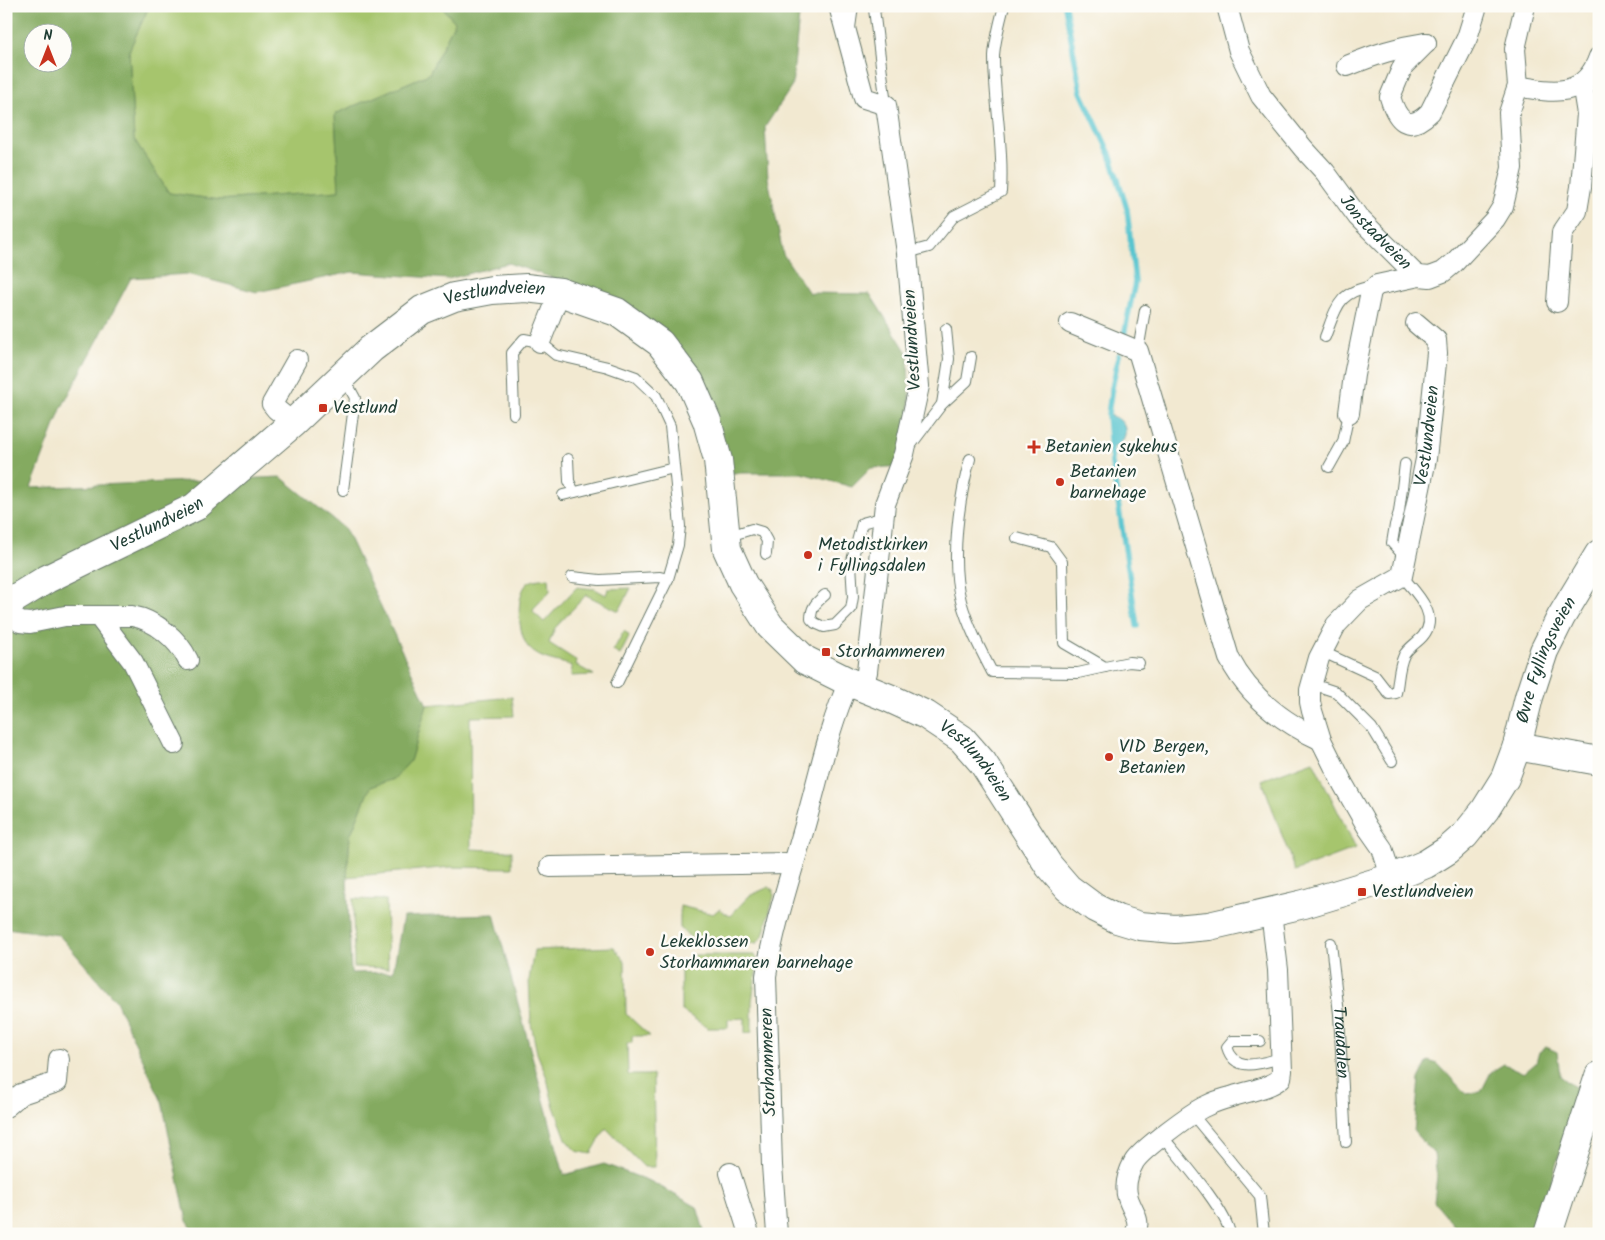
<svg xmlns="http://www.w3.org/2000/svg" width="1605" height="1240" font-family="Kalam,sans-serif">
	<rect width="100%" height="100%" fill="#fdfcf7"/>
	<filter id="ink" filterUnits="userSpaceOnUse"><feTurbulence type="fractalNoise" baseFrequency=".02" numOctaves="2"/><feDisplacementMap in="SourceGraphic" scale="10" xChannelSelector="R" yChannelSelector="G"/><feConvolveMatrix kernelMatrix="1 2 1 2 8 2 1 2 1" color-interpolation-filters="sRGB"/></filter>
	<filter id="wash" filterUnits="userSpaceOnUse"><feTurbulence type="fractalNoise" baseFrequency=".0096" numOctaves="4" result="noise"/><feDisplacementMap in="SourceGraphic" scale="20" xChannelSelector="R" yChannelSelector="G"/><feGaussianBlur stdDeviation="1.12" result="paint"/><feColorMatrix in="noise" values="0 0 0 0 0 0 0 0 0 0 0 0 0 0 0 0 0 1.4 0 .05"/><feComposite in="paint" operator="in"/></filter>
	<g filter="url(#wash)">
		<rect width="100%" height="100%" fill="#f2e9d1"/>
		<!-- green -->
		<g fill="#a6c56d" stroke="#628150">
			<polygon points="149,6 441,6 455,22 429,74 335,114 339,191 220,200 169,193 134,139 129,51"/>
			<path d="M 549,578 L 550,591 L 534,608 L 533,612 L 544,622 L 577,587 L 595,589 L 606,595 L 608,589 L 631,588 L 619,611 L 586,595 L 555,628 L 549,643 L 577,661 L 576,665 L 594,675 L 571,676 L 572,666 C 557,660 541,661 529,648 C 518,636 514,593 529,582 C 535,579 542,579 549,578 Z"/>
			<polygon points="624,631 628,634 629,637 620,655 613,651"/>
			<polygon points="512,697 514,716 470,717 471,849 512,851 512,868 451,867 347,877 350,836 370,787 394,779 410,761 427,705"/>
			<polygon points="1313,761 1356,848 1295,871 1262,780"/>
			<polygon points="769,887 773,890 774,896 763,936 757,943 698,944 680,928 680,906 713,914 719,909 730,916 749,896"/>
			<polygon points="353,899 386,900 388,968 354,967"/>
			<polygon points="614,947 625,962 626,1014 650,1036 632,1036 632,1043 627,1043 628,1075 653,1075 655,1167 644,1167 606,1128 591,1154 576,1151 567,1141 553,1104 547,1078 537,1053 531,1024 529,980 534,950"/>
			<polygon points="694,955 755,955 758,961 752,1001 752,1032 745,1033 745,1018 728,1019 728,1028 708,1028 681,1010 681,968"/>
		</g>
		<!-- forest -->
		<g fill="#84aa60" stroke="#52744a" fill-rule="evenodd">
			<path d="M 6,6 L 149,6 L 129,51 L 134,139 L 169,193 L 220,200 L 339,191 L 335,114 L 429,74 L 455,22 L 441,6 L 800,6 L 792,86 L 765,127 L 768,178 L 783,254 L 809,293 L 870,294 L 908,354 L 910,428 L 904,466 L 871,468 L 852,487 L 802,473 L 726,473 L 700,375 L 601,294 L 508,263 L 448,279 L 352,272 L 257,292 L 187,274 L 131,278 L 61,409 L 31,488 L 281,477 L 345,529 L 427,705 L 410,761 L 394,779 L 370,787 L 350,836 L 347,877 L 351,973 L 393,972 L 403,917 L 494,914 L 564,1175 L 604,1164 L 652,1182 L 697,1207 L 705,1234 L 196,1234 L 187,1221 L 162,1102 L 116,1001 L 59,935 L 6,928 ZM 32,32 L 62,32 L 62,62 L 32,62 Z"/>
			<polygon points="1546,1047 1557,1052 1560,1076 1579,1090 1535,1234 1453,1234 1456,1228 1434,1202 1437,1176 1434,1154 1414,1132 1419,1079 1428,1061 1438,1064 1466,1094 1481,1092 1491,1072 1504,1064 1524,1073 1536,1063 1539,1052"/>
		</g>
		<!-- water -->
		<path fill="#58c5cf" stroke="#3c8182" d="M 1108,415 C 1131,419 1130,443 1111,448 Z"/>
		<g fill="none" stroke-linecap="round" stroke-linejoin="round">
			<!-- stream -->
			<g stroke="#58c5cf" stroke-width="5.5">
				<polyline points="1065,6 1081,92 1110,154 1127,209 1135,282 1124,335"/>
				<polyline points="1119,355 1111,393 1108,415 1112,463 1137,626"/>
			</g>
		</g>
	</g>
	<g filter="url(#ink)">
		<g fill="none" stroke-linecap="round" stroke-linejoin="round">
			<!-- service casing -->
			<g stroke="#69796b" stroke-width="12">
				<g id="service">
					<polyline points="880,6 874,9 886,105"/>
					<polyline points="850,28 853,6"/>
					<path d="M 907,253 L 929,247 L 954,216 L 1001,192 C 1004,147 994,101 994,56 C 995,40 1000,22 1004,6"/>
					<path d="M 1325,337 C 1337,306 1338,292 1373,286"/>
					<polyline points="1138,351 1145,310"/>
					<polyline points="341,378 348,385 355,398 343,490"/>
					<polyline points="942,404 949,359 946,329"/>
					<polyline points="514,414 512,353 524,339 540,342 556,355 608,367 636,377 656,396 670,426 680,526 678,545 668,579 617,683"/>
					<polyline points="911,445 942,404 967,381 971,357"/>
					<polyline points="568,459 569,481 574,492"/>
					<path d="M 970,459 C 959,499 950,560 961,601 C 968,626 980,649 992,672 L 1078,673 L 1105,667"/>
					<polyline points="1405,464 1399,512 1395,525 1392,543 1402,554 1406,556"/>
					<polyline points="1329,467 1343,442 1349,413"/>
					<polyline points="563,495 674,468"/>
					<polyline points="726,537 752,529 762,532 767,541 766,554"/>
					<polyline points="1017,538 1051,547 1062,562 1064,643 1105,667 1129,662 1139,663"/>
					<polyline points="572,577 600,580 660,577 668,579"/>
					<path d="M 825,595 C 816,603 811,607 811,619 L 815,623 L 824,627 L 835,625 L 851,609 L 853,597 L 851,564 L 862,523 L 873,520 L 883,522"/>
					<path d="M 1323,652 L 1375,676 L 1389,694 L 1396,693 C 1399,680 1398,668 1404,655 C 1409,647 1417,643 1423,636 C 1441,615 1414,591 1402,576"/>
					<polyline points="1312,684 1336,692 1372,728 1392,761"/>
					<path id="s1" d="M 1331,943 L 1339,1014 L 1346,1142"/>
					<path d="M 1260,1041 L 1232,1041 L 1227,1047 C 1235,1074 1261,1063 1281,1058"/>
					<polyline points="1192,1114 1260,1196 1264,1234"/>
					<path d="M 1163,1137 C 1179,1157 1227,1211 1230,1234"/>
				</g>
			</g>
			<!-- minor casing -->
			<g stroke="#69796b" stroke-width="22">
				<g id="minor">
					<polyline points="839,6 864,98 886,105 907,253 919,386 904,454 885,504 867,672 862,687"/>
					<path id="s2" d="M 1227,6 L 1239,51 L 1261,96 L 1303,148 L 1325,172 L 1358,217 L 1413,272 L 1419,276 L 1430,277 L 1443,272 L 1454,263 L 1495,219 L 1503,206 L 1512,168 L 1509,113 L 1518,86 L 1515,49 L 1525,6"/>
					<path d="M 1426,43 L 1403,66 L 1390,97 C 1397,120 1408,134 1430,112 L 1467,38 L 1477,6"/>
					<path d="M 1347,66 C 1374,55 1397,47 1426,43"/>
					<path d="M 1518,86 C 1554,93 1585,98 1599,57"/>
					<polyline points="1557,302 1562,233 1577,211 1581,187 1587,114 1582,83"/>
					<path d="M 1070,323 L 1138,351 L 1229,658 C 1249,697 1282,722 1321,740"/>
					<polyline points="540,342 560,292"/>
					<polyline points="1349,413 1354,375 1371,291 1377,285 1419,276"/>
					<polyline points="293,423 276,409 272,404 297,360"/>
					<path d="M 6,610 L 12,616 L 20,622 L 30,623 L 65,616 L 132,616 C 155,620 178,639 188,660"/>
					<polyline points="99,617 133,662 174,744"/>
					<polyline points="550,867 793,863"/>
					<path id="s3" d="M 1391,877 L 1382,848 L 1368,828 L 1343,784 L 1321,740 L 1312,711 L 1310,702 L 1310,690 L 1319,658 L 1336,625 L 1360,600 L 1402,576 L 1426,459 L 1437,353 L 1436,340 L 1416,323"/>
					<polyline points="6,1107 21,1094 57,1082 59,1059"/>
					<polyline points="730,1173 749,1234"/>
					<path d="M 777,1234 L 772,1165 L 766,976 C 774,924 791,875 805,825 C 819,777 828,728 849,682"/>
					<path d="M 1135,1234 C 1142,1220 1132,1211 1128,1198 C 1124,1186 1128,1173 1134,1162 C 1141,1150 1192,1112 1206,1106 C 1214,1102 1223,1099 1231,1097 C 1245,1092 1271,1088 1281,1078 L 1282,1071 L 1278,970 L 1271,912"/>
				</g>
			</g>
			<!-- secondary casing -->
			<g stroke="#69796b" stroke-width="30">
				<g id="secondary">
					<path id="s4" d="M 6,604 L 47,579 L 195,507 L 293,423 L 371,349 L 422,310 L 454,297 L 492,290 L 526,288 L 560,292 L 617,312 L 660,343 L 690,382 L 707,421 L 718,460 L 727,549 L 743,584 L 770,626 L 805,660 L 849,682 L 889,698 L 926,715 L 962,739 L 983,763 L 1049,866 L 1068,888 L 1095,908 L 1117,919 L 1140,926 L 1175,929 L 1209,926 L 1304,904 L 1397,876 L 1426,864 L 1448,850 L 1465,835 L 1485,810 L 1505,778 L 1517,746 L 1529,697 L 1544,651 L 1561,617 L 1599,554"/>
					<polyline points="1517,746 1599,761"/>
				</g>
			</g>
			<!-- primary casing -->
			<g stroke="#69796b" stroke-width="30">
				<polyline id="primary" points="1548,1234 1599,1076"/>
			</g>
			<!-- service -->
			<use href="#service" stroke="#fff" stroke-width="10"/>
			<!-- minor -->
			<use href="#minor" stroke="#fff" stroke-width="20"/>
			<!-- secondary -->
			<use href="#secondary" stroke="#fff" stroke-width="28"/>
			<!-- primary -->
			<use href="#primary" stroke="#fff" stroke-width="28"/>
		</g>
	</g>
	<!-- markers -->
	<g fill="#c8321e" stroke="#fdfcf7" stroke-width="2">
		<rect x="318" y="403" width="10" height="10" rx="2.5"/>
		<path d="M1031.5 439.5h5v5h5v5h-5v5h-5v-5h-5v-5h5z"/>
		<circle cx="1060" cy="482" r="5"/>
		<circle cx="808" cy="555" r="5"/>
		<rect x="821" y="647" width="10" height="10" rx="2.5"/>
		<circle cx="1109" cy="757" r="5"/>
		<rect x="1357" y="887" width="10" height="10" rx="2.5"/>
		<circle cx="650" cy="952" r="5"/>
	</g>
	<g text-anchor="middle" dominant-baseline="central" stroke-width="5" stroke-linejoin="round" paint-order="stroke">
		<!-- street labels -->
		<g font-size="18" fill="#1f3d34" stroke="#fdfcf7">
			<text stroke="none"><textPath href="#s2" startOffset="275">Jonstadveien</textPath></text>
			<text stroke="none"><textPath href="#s4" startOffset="589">Vestlundveien</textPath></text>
			<text transform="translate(913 340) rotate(-93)">Vestlundveien</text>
			<text stroke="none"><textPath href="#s3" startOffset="502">Vestlundveien</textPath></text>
			<text stroke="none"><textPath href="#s4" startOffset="171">Vestlundveien</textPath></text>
			<text stroke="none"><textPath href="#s4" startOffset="2108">Øvre Fyllingsveien</textPath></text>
			<text stroke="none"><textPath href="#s4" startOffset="1329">Vestlundveien</textPath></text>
			<text stroke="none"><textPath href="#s1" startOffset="100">Traudalen</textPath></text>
			<text transform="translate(769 1062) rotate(-92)">Storhammeren</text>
		</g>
		<!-- poi labels -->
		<g font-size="18" fill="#1f3d34" stroke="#fdfcf7" text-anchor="start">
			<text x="333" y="408">Vestlund</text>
			<text x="1045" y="447">Betanien sykehus</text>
			<text x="1070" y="472">Betanien<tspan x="1070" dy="21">barnehage</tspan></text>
			<text x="818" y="545">Metodistkirken<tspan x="818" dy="21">i Fyllingsdalen</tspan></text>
			<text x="836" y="652">Storhammeren</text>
			<text x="1119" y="747">VID Bergen,<tspan x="1119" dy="21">Betanien</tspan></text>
			<text x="1372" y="892">Vestlundveien</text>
			<text x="660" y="942">Lekeklossen<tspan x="660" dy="21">Storhammaren barnehage</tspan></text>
		</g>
	</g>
	<!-- margin -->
	<rect width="1605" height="1240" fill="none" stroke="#fdfcf7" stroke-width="25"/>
	<!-- north arrow -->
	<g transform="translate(48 48)"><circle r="24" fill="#fdfcf7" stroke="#a4b0a9"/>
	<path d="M0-4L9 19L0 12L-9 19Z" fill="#c8321e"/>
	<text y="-8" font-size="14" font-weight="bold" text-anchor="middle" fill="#1f3d34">N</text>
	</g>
</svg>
